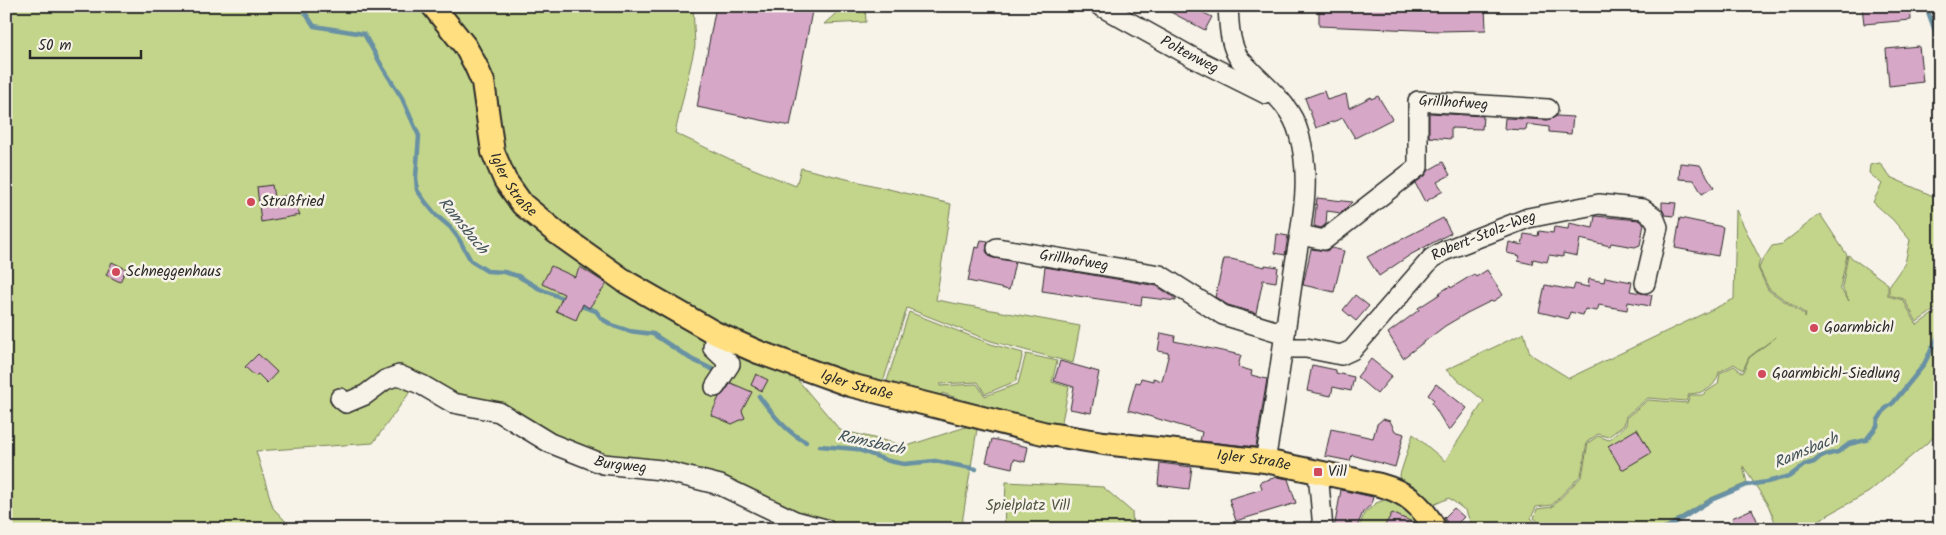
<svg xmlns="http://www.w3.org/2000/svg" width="1946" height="535" font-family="Kalam,sans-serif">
	<rect width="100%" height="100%" fill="#f7f3e8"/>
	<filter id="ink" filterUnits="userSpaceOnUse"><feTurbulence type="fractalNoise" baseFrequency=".02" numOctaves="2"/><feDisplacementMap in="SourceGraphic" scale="10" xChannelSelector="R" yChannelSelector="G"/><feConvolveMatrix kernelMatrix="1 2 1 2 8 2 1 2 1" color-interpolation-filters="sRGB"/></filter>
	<g filter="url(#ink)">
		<!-- green -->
		<g fill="#c3d58a" stroke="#77805a">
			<polygon points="6,6 693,6 695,46 675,133 736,162 796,186 801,168 951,204 936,300 1080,326 1073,363 991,341 907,308 882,385 761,345 677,303 612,263 486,160 612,284 697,336 797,379 840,430 907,446 978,423 961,529 905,529 873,525 837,527 804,519 606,462 415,385 373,443 256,451 273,508 293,529 6,529"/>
			<polygon points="844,6 865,6 866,22 824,24"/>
			<polygon points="1880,163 1890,177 1940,199 1940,306 1917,322 1904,299 1889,295 1889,286 1905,263 1910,240 1893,220 1873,202 1882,184 1869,173 1870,165"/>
			<path d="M 1736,210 L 1760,259 L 1758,268 L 1768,290 L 1805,315 L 1805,318 L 1806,314 L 1769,289 L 1759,268 L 1762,261 L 1772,246 L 1782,244 L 1820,214 L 1847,255 L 1840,288 L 1849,301 L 1842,287 L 1848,255 L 1888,284 L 1888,296 L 1903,300 L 1917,325 L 1940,309 L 1940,432 L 1869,492 L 1803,529 L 1778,529 L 1768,505 L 1743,466 L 1747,483 L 1711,498 L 1661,529 L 1540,529 L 1540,523 L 1534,518 L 1537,509 L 1552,507 L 1582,476 L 1588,443 L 1598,436 L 1609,440 L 1626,425 L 1627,417 L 1648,400 L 1687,403 L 1690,395 L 1702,395 L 1718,384 L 1720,373 L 1734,366 L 1743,373 L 1749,358 L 1776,337 L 1749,357 L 1743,370 L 1734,364 L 1719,372 C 1715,388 1705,393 1689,394 L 1686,401 L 1648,398 L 1626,416 L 1624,425 L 1608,437 L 1598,434 L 1587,442 L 1581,475 L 1552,505 L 1536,507 L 1531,518 L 1538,524 L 1538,529 L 1473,529 L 1466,511 L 1449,498 L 1433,505 L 1416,487 L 1399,478 L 1413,434 L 1445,461 L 1484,401 L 1446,370 L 1524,333 L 1530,354 L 1569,378 L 1734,299 Z"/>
			<polygon points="909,312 991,344 1023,353 1016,381 985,394 978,382 940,384 940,386 977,384 985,396 1018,384 1026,354 1057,361 1052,382 1069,387 1061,426 996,411 942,393 942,398 886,384"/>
			<polygon points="1006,482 1103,487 1132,512 1133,529 1004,529"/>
			<polygon points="1391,498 1405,506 1424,529 1358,529 1365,512 1374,506 1376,503"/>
		</g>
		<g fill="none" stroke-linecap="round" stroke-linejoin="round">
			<!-- stream -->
			<g stroke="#6991a4" stroke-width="4.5">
				<polyline points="298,6 304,11 314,26 364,34 383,68 402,98 419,136 416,177 417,190 427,204 437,216 450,227 459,239 471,261 487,271 504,272 518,276 540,289 567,300"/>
				<polyline points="1926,6 1935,31 1940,60"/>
				<polyline points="578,305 596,311 602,319 614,326 629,331 653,334 691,359 716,371"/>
				<path d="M 759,396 C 772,413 786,432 806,442"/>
				<polyline points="820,446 856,449 889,461 904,464 935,461 976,469"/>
				<polyline points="1665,529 1711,500 1747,485 1767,482 1790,476 1804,465 1814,462 1821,456 1838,452 1849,444 1866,440 1877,426 1878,420 1885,409 1893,403 1923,366 1940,333"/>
			</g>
		</g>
		<!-- building -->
		<g fill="#d7a7c7" stroke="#2b2b2b">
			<polygon points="716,6 813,6 790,126 697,107"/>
			<polygon points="1159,6 1190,6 1212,17 1205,30"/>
			<polygon points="1319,6 1485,6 1486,30 1440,31 1319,26"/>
			<polygon points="1862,6 1910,6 1911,20 1864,24"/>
			<polygon points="1919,46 1923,82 1889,86 1886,49"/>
			<polygon points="1324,91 1327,100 1346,94 1349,108 1371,97 1371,99 1378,96 1392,119 1355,138 1343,118 1316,128 1305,98"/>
			<polygon points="1429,113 1483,116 1482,129 1451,128 1451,139 1429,137"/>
			<polygon points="1557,116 1573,117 1571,134 1549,132 1549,127 1527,124 1526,130 1504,129 1505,118 1547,120"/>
			<polygon points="1443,162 1450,175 1437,182 1443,191 1425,202 1415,183 1425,176 1429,170"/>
			<polygon points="1680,163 1700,165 1714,187 1702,194 1694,180 1679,179"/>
			<polygon points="272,185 274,198 289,195 300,215 261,222 257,187"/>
			<polygon points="1317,198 1352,202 1341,213 1327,211 1326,224 1321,228 1314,226"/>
			<polygon points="1662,202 1676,203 1674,216 1665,215 1662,209"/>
			<polygon points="1595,216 1639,220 1644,224 1640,245 1635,247 1611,243 1610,246 1580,239 1577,256 1563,253 1563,257 1549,255 1547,262 1533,259 1532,264 1518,261 1520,256 1507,253 1509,242 1522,245 1524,234 1538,236 1539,231 1553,233 1554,227 1568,229 1569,223 1593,228"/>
			<polygon points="1443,218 1451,233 1410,255 1379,276 1367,257"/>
			<polygon points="1680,218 1723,227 1718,256 1675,248"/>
			<polygon points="1277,234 1288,236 1285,255 1275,253"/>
			<polygon points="981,240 988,241 986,251 990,257 1015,262 1009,290 968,281 975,247 979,248"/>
			<polygon points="1332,248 1344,251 1334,292 1303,285 1311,249 1326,251"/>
			<polygon points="1224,259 1231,259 1265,267 1265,265 1278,267 1276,282 1263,280 1256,313 1228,305 1215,297"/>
			<polygon points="112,262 126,269 120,282 106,275"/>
			<polygon points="551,266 575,277 580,267 607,284 589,308 583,304 576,320 556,311 564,294 542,284"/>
			<polygon points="1045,267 1157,286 1176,299 1176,301 1142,297 1141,305 1042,291"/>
			<polygon points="1487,270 1503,295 1492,302 1491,301 1467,313 1445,326 1403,358 1388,333 1419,310 1418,308 1440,294 1439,293 1450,286 1451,288 1474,274 1476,277"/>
			<polygon points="1605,277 1632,282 1630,291 1652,295 1650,306 1628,302 1627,310 1599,305 1597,311 1585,309 1583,315 1570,312 1569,319 1539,312 1545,285 1573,290 1575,284 1588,287 1589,279 1604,282"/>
			<polygon points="1355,295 1369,306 1356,321 1343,310"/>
			<polygon points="1161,333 1175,336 1174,341 1241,355 1238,367 1252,371 1251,375 1267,379 1256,447 1200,441 1202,432 1128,410 1136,382 1140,383 1141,378 1153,381 1153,378 1162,381 1169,353 1158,351"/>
			<polygon points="258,354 277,372 267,383 258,374 255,376 245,367"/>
			<polygon points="1371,359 1392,376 1377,394 1357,377"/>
			<polygon points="1060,361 1099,372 1091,413 1070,409 1074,387 1054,381"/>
			<polygon points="1312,365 1336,370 1336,373 1354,377 1351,391 1333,387 1331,396 1307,391"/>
			<polygon points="756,374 768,380 762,391 751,385"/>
			<polygon points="731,383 752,392 742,411 745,418 732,424 711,415 719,397 724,393"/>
			<polygon points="1436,384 1467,408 1449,431 1432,403 1434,400 1428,395"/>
			<polygon points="1383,419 1390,421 1395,431 1404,434 1395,467 1352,455 1350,461 1325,456 1331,429 1373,438 1377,424"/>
			<polygon points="1637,429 1651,453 1622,470 1608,446"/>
			<polygon points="992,439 1028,447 1025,462 1014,459 1012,468 986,462"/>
			<polygon points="1160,463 1192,467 1189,489 1158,485"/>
			<polygon points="1277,477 1288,479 1296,503 1236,521 1229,499 1262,489 1260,482"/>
			<polygon points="1341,490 1373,497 1371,505 1363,512 1356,529 1334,529"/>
			<polygon points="1454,508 1464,517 1452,529 1444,518"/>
			<polygon points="1752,509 1759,525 1751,529 1736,529 1732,518"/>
			<polygon points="1392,513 1417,524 1420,529 1383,529"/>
		</g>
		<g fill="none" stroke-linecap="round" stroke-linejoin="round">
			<!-- minor casing -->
			<g stroke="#2b2b2b" stroke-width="22">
				<g id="minor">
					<path id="s1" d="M 1100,6 L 1192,57 L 1266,94"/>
					<path d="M 1228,6 C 1229,22 1229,40 1237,55 C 1240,61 1247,66 1252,72 C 1271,91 1292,107 1299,134 C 1313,182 1300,229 1293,277 C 1284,339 1276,400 1265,461"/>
					<path id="s2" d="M 1301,235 L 1324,240 L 1418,167 L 1418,101 L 1548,109"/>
					<path id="s3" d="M 997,248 L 1160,275 L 1223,315 L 1285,334"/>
					<polyline points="715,333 713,348 730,364 715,387"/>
					<path id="s4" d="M 1284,348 L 1306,348 L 1341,355 L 1352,350 L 1432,258 L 1444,251 L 1528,218 L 1599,204 L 1643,209 L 1654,217 L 1658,227 L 1645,283"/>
					<path id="s5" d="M 340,398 L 346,403 L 365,395 L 385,380 L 399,375 L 422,385 L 453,403 L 499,412 L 550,443 L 603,464 L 661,470 L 720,485 L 795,521 L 825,529"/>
					<polyline points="1318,472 1323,529"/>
				</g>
			</g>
			<!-- major casing -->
			<g stroke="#2b2b2b" stroke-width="26">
				<g id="major">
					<path id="s6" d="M 433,6 L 465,46 L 475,64 L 483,82 L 493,152 L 505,180 L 522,204 L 557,233 L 626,282 L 715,333 L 758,352 L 850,385 L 1043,433 L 1104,443 L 1265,461 L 1380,485 C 1406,492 1422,505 1435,529"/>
				</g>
			</g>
			<!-- minor -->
			<use href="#minor" stroke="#f7f3e8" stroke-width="19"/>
			<!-- major -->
			<use href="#major" stroke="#ffdf80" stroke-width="22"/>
		</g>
	</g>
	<!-- markers -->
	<g fill="#d1495b" stroke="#f7f3e8" stroke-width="2">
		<circle cx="251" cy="202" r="5"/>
		<circle cx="116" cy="272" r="5"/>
		<circle cx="1814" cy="328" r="5"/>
		<circle cx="1762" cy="374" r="5"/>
		<rect x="1313" y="467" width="10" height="10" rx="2.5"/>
	</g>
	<g text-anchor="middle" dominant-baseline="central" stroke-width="5" stroke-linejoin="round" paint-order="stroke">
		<!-- street labels -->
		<g font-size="15" fill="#2b2b2b" stroke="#f7f3e8">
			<text stroke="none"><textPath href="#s1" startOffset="102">Poltenweg</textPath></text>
			<text stroke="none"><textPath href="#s2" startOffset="244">Grillhofweg</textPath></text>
			<text stroke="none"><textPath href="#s6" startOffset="201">Igler Straße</textPath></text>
			<text stroke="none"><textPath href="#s4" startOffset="248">Robert-Stolz-Weg</textPath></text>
			<text stroke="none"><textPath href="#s3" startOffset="78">Grillhofweg</textPath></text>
			<text stroke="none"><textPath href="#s6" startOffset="606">Igler Straße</textPath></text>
			<text stroke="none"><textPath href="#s6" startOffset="1011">Igler Straße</textPath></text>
			<text stroke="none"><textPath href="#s5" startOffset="310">Burgweg</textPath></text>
		</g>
		<!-- poi labels -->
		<g font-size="15" fill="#2b2b2b" stroke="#f7f3e8" text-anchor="start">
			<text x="261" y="202">Straßfried</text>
			<text x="126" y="272">Schneggenhaus</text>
			<text x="1824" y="328">Goarmbichl</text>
			<text x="1772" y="374">Goarmbichl-Siedlung</text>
			<text x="1328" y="472">Vill</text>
		</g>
		<!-- park labels -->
		<g font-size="15" fill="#515643" stroke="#f7f3e8">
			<text x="1028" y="506">Spielplatz Vill</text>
		</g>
		<!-- water labels -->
		<g font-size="16" font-style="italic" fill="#45565d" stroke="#f7f3e8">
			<text transform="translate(463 226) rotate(51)">Ramsbach</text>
			<text transform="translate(871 443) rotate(12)">Ramsbach</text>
			<text transform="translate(1806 451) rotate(-23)">Ramsbach</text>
		</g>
	</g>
	<!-- margin -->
	<rect width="1946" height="535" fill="none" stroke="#f7f3e8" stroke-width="25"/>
	<rect x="12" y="12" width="1921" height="510" fill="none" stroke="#2b2b2b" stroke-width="2" filter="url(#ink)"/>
	<!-- scale -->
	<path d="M30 50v8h111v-8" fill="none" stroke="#2b2b2b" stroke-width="2.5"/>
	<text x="38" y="50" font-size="15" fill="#2b2b2b" stroke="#f7f3e8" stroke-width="4" paint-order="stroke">50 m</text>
</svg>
